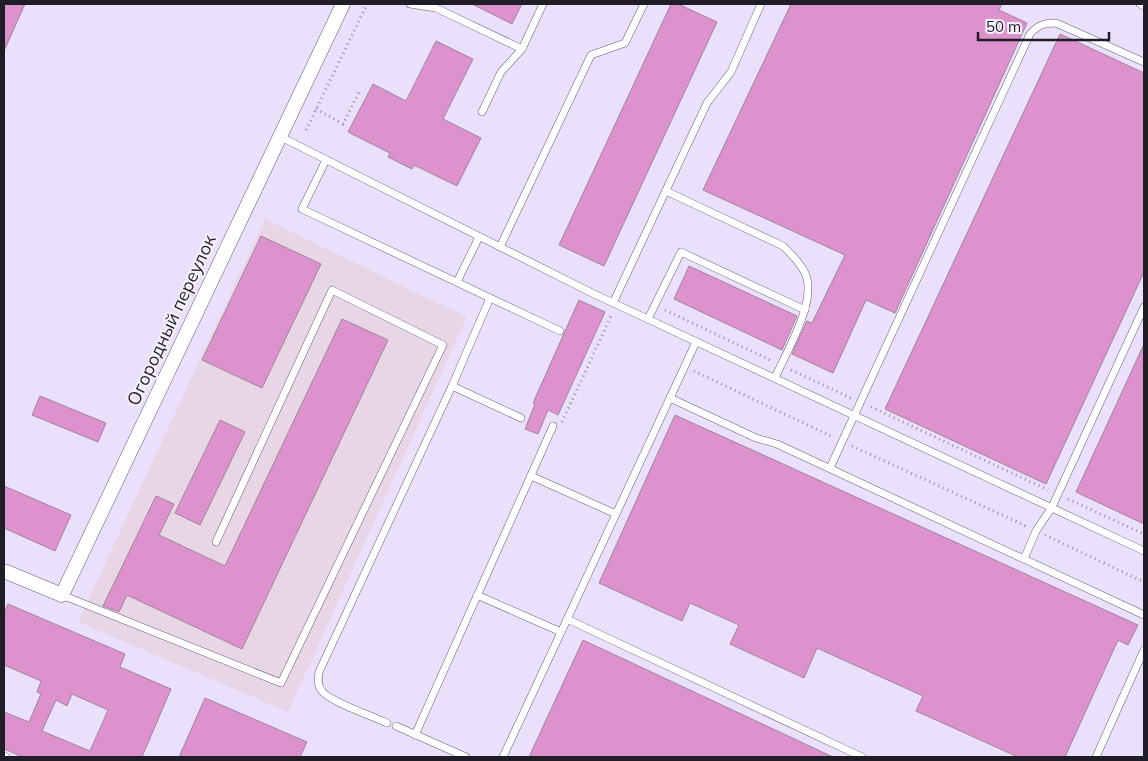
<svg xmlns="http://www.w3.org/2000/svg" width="1148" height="761" font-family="Mulish,sans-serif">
	<rect width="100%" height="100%" fill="#ebe0fc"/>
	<!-- commercial -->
	<polygon fill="#e8d6e6" points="265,219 467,317 288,712 78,622"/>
	<!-- building -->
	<g fill="#dd92cd" stroke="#9e8698" fill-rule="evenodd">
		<polygon points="4,4 25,4 4,51"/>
		<polygon points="472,4 522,4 512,24"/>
		<polygon points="671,4 678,4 717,22 604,266 559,245"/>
		<polygon points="791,4 1002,4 999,10 1027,23 895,313 866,300 833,373 792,354 807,321 812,323 845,255 703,190"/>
		<polygon points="1060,34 1144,73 1144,272 1046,484 885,409"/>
		<polygon points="436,41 473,59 443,119 481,138 457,186 414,165 412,169 388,157 390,153 348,132 373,84 406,101"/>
		<polygon points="261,236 321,264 262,388 202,360"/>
		<polygon points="689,266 797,316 782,350 674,299"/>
		<polygon points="579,300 605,312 558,415 548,410 538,434 525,429 535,404 533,403"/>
		<polygon points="342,319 388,340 242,649 127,595 119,612 103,606 156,496 174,504 159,535 225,566"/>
		<polygon points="1144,344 1144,524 1076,492"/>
		<polygon points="40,396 106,423 98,442 32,415"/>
		<polygon points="675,415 1138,625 1128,645 1118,640 1065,757 1018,757 916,711 923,696 817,648 804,678 730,644 739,625 690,603 682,621 599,583"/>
		<polygon points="220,420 245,432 200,525 175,513"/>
		<polygon points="4,486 71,515 55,551 4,528"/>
		<path d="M 8,604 L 125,654 L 120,667 L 171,689 L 142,757 L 23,757 L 4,749 L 4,712 L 29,722 L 41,694 L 37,692 L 41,681 L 4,665 L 4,614 ZM 72,694 L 108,710 L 90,751 L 42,731 L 56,700 L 67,706 Z"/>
		<polygon points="583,640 833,757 529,757"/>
		<polygon points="205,698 307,742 300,757 179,757"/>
	</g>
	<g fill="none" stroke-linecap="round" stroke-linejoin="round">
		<!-- lane casing -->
		<g stroke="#665c74" stroke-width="8">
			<g id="lane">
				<polyline points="410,4 436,8 522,49"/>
				<polyline points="1140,4 1144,6"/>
				<polyline points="482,112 501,72 522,49 543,4"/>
				<polyline points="279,136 592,293 1144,551"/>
				<polyline points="326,160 302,209 560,331"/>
				<path d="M 666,191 L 783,246 C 791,254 800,262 805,273 C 818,301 786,352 775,378"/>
				<polyline points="500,247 591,55 625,43 644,4"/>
				<polyline points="457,282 479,237"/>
				<polyline points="613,303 707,103 731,72 761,4"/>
				<polyline points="648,319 681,252 805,310"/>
				<polyline points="452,386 521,418"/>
				<polyline points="670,398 756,438 777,444 1144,615"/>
				<path d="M 830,468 L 1030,34 C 1038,25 1044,23 1056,23 L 1144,62"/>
				<polyline points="531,476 616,514"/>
				<polyline points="1024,559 1036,531 1052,507 1144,307"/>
				<polyline points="62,595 281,683 443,345 332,290 216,542"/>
				<polyline points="477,595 561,632"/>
				<polyline points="567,619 862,757"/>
				<path d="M 387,723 C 373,716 330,702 322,691 C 317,685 318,678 319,672 L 452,386 L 490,298"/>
				<polyline points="396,726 466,757"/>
				<polyline points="415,735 553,426"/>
				<polyline points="4,756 6,757"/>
				<polyline points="503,757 696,342"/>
				<polyline points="1096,757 1144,650"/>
			</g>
		</g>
		<!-- street casing -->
		<g stroke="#665c74" stroke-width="15">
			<polyline id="street" points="4,571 62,595 343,4"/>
		</g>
		<!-- path -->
		<g stroke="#968ea3" stroke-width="3" stroke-dasharray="1 4" stroke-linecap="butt">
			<polyline points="316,109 343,124 360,90"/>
			<polyline points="306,130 367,4"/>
			<polyline points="665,310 772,361"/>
			<polyline points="791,370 851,398"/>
			<polyline points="694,371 833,437"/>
			<polyline points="871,407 1048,490"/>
			<polyline points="562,422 612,314"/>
			<polyline points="852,446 1026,526"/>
			<polyline points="1068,499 1144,534"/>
			<polyline points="1045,535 1144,582"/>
		</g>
		<!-- lane -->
		<use href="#lane" stroke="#fff" stroke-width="7"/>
		<!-- street -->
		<use href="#street" stroke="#fff" stroke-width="14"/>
	</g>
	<g text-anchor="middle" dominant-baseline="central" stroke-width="4" stroke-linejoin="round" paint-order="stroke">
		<!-- street labels -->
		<g font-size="18" fill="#211d27" stroke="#f5f1fc">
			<text transform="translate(171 320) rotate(-65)">Огородный переулок</text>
		</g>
	</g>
	<!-- border -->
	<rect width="1148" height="761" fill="none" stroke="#211d27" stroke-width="10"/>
	<!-- scale -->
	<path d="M978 32v8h131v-8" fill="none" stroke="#211d27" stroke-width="2.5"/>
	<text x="986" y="32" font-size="15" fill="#211d27" stroke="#f5f1fc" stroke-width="4" paint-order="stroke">50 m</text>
</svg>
